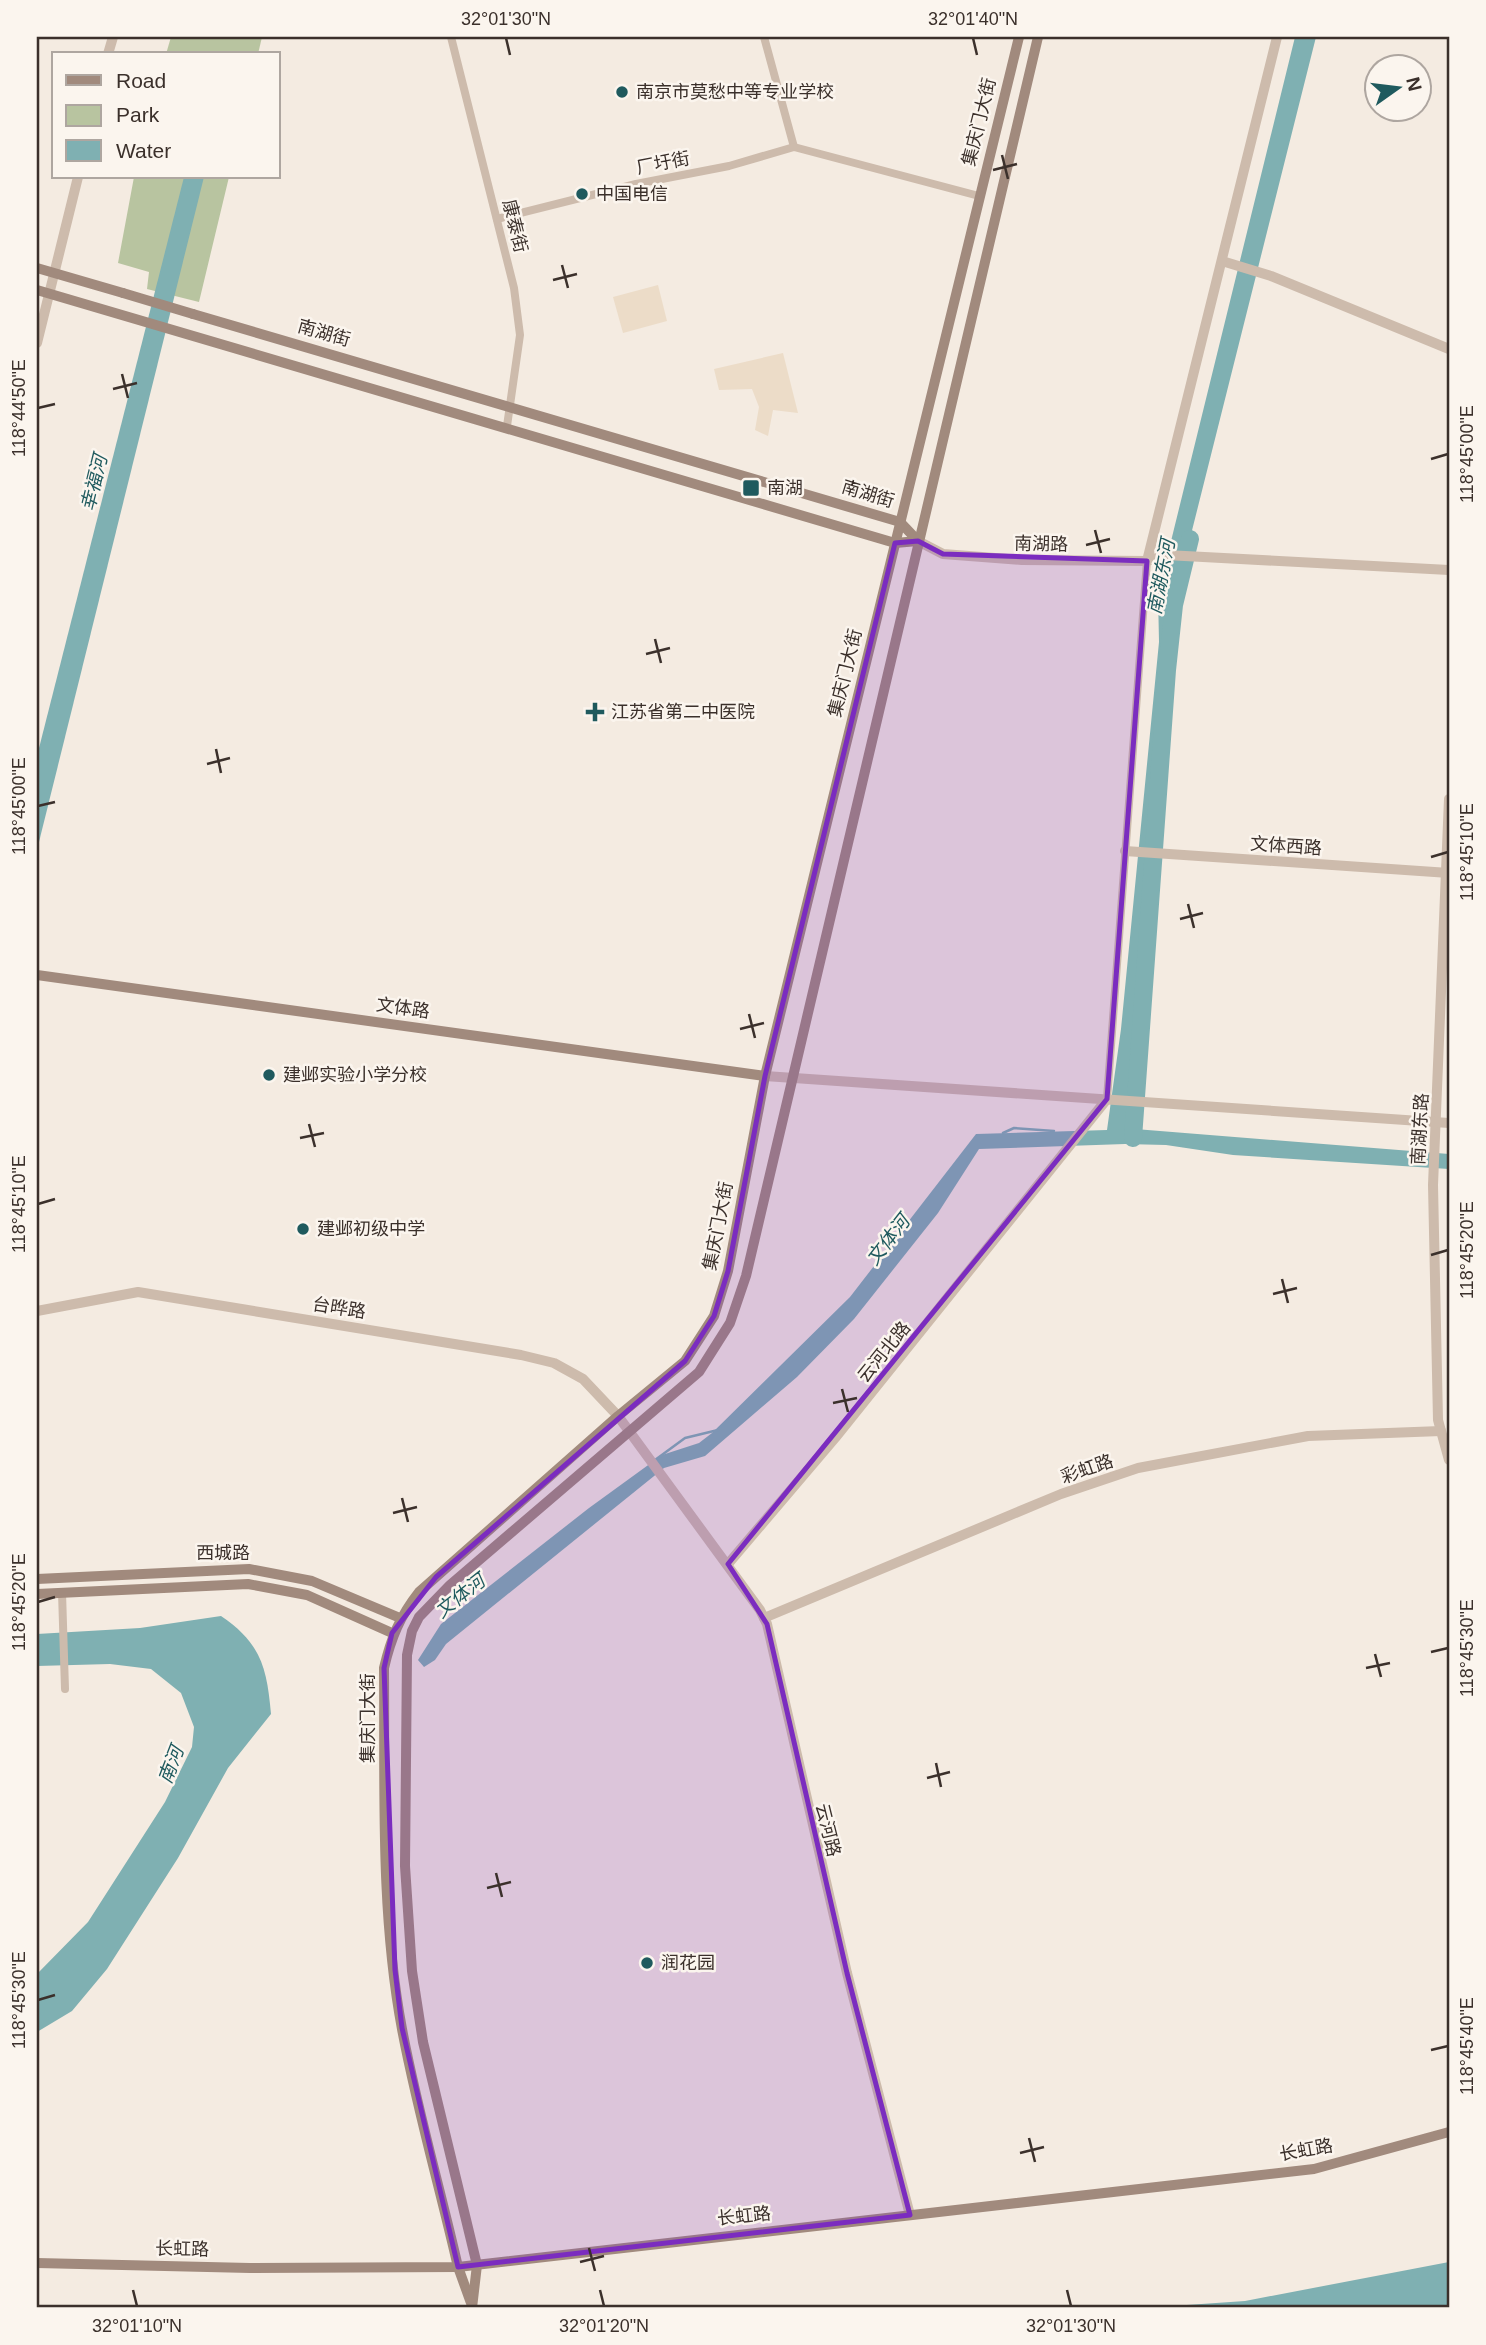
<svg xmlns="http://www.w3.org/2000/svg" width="1486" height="2345" font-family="Arial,'Noto Sans SC',sans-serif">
	<rect width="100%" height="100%" fill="#f4ebe1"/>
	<!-- green -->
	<g fill="#b8c4a0">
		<polygon points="171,37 262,37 258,54 166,54"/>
		<polygon points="134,177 229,177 199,302 147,289 149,272 118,263"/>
	</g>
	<!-- plaza -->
	<g fill="#ecdcc8">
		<polygon points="658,285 667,321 623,333 613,297"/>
		<polygon points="783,353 798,413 773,410 768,436 755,430 759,407 752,389 719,390 714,369"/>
	</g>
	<!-- water -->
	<g fill="#7fb0b2">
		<polygon points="1295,37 1316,37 1169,622 1143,1011 1131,1126 1135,1129 1449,1154 1449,1169 1233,1155 1166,1145 1125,1144 979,1149 938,1213 854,1319 797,1377 705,1456 664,1468 446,1644 435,1660 424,1667 418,1660 441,1624 589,1508 662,1455 699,1443 712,1433 850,1297 976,1134 1107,1130 1121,1029 1159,642 1158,594"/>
		<polygon points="184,177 204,177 37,850 37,756"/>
		<path d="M 221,1616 C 261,1643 267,1668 271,1714 L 228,1768 L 178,1858 L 107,1969 L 72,2011 L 37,2032 L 37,1974 L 88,1922 L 165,1802 L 192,1747 L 194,1727 L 181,1693 L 151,1669 L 110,1664 L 37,1666 L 37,1634 L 140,1628 Z"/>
		<polygon points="1449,2262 1449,2308 1143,2308 1245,2301"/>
	</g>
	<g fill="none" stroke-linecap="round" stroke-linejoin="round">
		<!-- stream -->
		<g stroke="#7fb0b2" stroke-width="2.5">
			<polyline points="1003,1133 1014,1128 1054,1131"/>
			<polyline points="655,1460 685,1438 718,1430"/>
		</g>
		<!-- river -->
		<polyline stroke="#7fb0b2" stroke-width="18" points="1133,1138 1167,670 1174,605 1190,539"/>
		<!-- minor -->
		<g stroke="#cdbbac" stroke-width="8">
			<polyline points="451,37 514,288 520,335 507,426"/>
			<polyline points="764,37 794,147"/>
			<polyline points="497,219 636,184 729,166 794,147 979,196"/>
			<polyline points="1107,1099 1147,561"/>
			<polyline points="62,1592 65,1689"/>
		</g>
		<!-- tertiary -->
		<g stroke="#cdbbac" stroke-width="10">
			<polyline points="108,54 113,37"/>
			<polyline points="1222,261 1271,276 1449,349"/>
			<polyline points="37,343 78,177"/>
			<polyline points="918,541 943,554 1022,560 1147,561 1166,555 1449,570"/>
			<polyline points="1147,561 1277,37"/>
			<polyline points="1449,799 1433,1185 1438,1420 1449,1460"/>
			<polyline points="1125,851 1449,873"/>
			<polyline points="765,1076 1449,1123"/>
			<polyline points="37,1311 138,1292 521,1355 554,1363 583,1379 618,1416 760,1610 767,1624 847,1973 910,2215"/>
			<polyline points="728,1564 835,1438 1107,1099"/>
			<polyline points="764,1618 1061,1494 1138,1468 1308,1436 1441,1431"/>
		</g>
		<!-- secondary -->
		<g stroke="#a18a7d" stroke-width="10">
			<polyline points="37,268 123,293"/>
			<polyline points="37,290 895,543 918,541"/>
			<polyline points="193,314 900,522 918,541"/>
			<polyline points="37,975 765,1076"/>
			<polyline points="37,1579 249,1569 312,1581 400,1618"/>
			<polyline points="37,1594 248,1584 307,1595 392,1633"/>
			<polyline points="37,2263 250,2268 458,2267 1314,2169 1449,2132"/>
			<path d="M 471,2303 L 458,2267 C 440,2188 417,2109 402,2029 C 380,1911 385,1787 384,1668 C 391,1638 400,1616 419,1592 L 618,1416 L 685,1361 L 714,1316 L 728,1271 L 765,1076 L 1019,37"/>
			<polyline points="472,2308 477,2265 423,2042 412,1971 405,1866 407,1655 412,1631 419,1617 450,1585 699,1372 730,1323 746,1276 1038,37"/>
		</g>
		<!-- secondary-bridge -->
		<polyline stroke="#a18a7d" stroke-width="10" points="123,293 193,314"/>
	</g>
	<!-- marked area -->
	<path fill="#7b2cbf" fill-opacity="0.2" stroke="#7b2cbf" stroke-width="5" stroke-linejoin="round" d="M 918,541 L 943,554 L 1147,561 L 1107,1099 L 728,1564 L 767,1624 L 847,1973 L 910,2215 L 458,2267 L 402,2028 L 395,1970 L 384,1668 L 392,1633 L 436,1577 L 685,1361 L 714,1316 L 728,1271 L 765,1076 L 895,543 Z"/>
	<!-- ticks -->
	<path fill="none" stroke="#3b302b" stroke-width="2.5" d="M 506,38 L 510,55M 973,38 L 977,55M 1002,155 L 1008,179M 993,170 L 1017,164M 562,265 L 568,288M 553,280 L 577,274M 122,374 L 128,398M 113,389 L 137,383M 38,408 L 55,404M 1431,459 L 1448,454M 1095,530 L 1101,553M 1086,545 L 1110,539M 655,639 L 661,663M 646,654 L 670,648M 216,749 L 221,773M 207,764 L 230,758M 38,806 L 55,802M 1431,857 L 1448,852M 1188,904 L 1194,928M 1180,919 L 1203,913M 749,1014 L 755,1038M 740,1029 L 764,1023M 309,1124 L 315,1147M 300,1138 L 324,1133M 38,1204 L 55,1199M 1431,1255 L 1448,1250M 1282,1279 L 1288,1303M 1273,1294 L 1297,1288M 842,1389 L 848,1412M 833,1403 L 857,1398M 402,1498 L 408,1522M 393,1513 L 417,1507M 38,1602 L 55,1597M 1431,1652 L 1448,1648M 1375,1654 L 1381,1677M 1366,1668 L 1390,1663M 936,1763 L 941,1787M 927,1778 L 950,1772M 496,1873 L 502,1897M 487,1888 L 511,1882M 38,2000 L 55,1995M 1431,2050 L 1448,2046M 1029,2138 L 1035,2162M 1020,2153 L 1044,2147M 589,2248 L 595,2271M 580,2262 L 604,2256M 133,2290 L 137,2306M 600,2290 L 604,2306M 1067,2290 L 1071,2306"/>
	<!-- markers -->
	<g fill="#1f5a5e" stroke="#fbf5ee" stroke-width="2.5">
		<circle cx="622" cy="92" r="7"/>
		<circle cx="582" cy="194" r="7"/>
		<rect x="742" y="479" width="18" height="18" rx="3.5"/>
		<path d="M591.5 701.5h7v7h7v7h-7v7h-7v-7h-7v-7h7z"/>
		<circle cx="269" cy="1075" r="7"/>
		<circle cx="303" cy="1229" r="7"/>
		<circle cx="647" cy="1963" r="7"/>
	</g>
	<g text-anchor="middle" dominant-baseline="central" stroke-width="5" stroke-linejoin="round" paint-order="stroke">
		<!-- poi labels -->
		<g font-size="18" fill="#3b302b" stroke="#fbf5ee" text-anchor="start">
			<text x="636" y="92">南京市莫愁中等专业学校</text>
			<text x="596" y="194">中国电信</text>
			<text x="767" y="488">南湖</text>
			<text x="611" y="712">江苏省第二中医院</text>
			<text x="283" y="1075">建邺实验小学分校</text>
			<text x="317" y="1229">建邺初级中学</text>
			<text x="661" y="1963">润花园</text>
		</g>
		<!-- street labels -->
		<g font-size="18" fill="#3b302b" stroke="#fbf5ee">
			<text transform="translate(979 122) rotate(-76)">集庆门大街</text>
			<text transform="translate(663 163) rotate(-11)">厂圩街</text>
			<text transform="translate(515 226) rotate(76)">康泰街</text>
			<text transform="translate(324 333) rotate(16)">南湖街</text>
			<text transform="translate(868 494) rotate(17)">南湖街</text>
			<text transform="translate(1041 544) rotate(1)">南湖路</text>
			<text transform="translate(845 673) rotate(-76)">集庆门大街</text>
			<text transform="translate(1286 846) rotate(4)">文体西路</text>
			<text transform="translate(403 1008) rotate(8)">文体路</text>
			<text transform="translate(1420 1129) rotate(-87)">南湖东路</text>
			<text transform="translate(718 1226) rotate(-79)">集庆门大街</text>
			<text transform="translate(339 1308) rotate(9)">台晔路</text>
			<text transform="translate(884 1352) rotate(-51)">云河北路</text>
			<text transform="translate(1087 1469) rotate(-19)">彩虹路</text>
			<text x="223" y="1553">西城路</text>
			<text transform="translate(368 1718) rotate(-90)">集庆门大街</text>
			<text transform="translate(828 1830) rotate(76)">云河路</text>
			<text transform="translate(1306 2150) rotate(-10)">长虹路</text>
			<text transform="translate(744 2216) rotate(-6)">长虹路</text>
			<text transform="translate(182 2249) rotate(1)">长虹路</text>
		</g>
		<!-- water labels -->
		<g font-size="19" font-style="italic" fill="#1f5a5e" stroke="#fbf5ee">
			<text transform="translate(94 483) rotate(-76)">幸福河</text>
			<text transform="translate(1161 577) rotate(-79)">南湖东河</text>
			<text transform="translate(888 1240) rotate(-52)">文体河</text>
			<text transform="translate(460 1596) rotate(-38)">文体河</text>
			<text transform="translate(171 1765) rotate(-69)">南河</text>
		</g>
	</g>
	<!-- border -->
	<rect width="1486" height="2345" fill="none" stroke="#fbf5ee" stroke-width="77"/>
	<!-- legend -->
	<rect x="52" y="52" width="228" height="126" fill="#fbf5ee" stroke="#aea6a0" stroke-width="2"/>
	<rect x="66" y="75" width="35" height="10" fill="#a18a7d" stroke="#aea6a0" stroke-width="2"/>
	<text x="116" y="88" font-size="21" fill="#3b302b">Road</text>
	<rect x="66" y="105" width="35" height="21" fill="#b8c4a0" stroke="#aea6a0" stroke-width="2"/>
	<text x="116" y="122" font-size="21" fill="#3b302b">Park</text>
	<rect x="66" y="140" width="35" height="21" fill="#7fb0b2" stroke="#aea6a0" stroke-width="2"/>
	<text x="116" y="158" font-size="21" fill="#3b302b">Water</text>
	<!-- north arrow -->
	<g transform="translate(1398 88) rotate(76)"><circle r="33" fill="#fbf5ee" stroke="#aea6a0" stroke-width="2"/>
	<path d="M0-5L12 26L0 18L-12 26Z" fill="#1f5a5e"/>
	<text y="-10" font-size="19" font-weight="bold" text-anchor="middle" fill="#3b302b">N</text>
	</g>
	<rect x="38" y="38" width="1410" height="2268" fill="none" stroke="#3b302b" stroke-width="2.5"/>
	<g font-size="18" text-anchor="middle" fill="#3b302b">
		<text x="506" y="25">32°01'30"N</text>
		<text x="973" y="25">32°01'40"N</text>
		<text transform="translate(19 408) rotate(-90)" y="6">118°44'50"E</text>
		<text transform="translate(1467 454) rotate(-90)" y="6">118°45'00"E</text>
		<text transform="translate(19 806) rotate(-90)" y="6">118°45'00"E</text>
		<text transform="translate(1467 852) rotate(-90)" y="6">118°45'10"E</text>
		<text transform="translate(19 1204) rotate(-90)" y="6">118°45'10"E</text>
		<text transform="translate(1467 1250) rotate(-90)" y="6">118°45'20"E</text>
		<text transform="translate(19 1602) rotate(-90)" y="6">118°45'20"E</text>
		<text transform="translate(1467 1648) rotate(-90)" y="6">118°45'30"E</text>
		<text transform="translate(19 2000) rotate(-90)" y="6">118°45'30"E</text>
		<text transform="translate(1467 2046) rotate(-90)" y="6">118°45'40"E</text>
		<text x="137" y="2332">32°01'10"N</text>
		<text x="604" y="2332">32°01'20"N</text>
		<text x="1071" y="2332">32°01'30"N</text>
	</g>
</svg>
